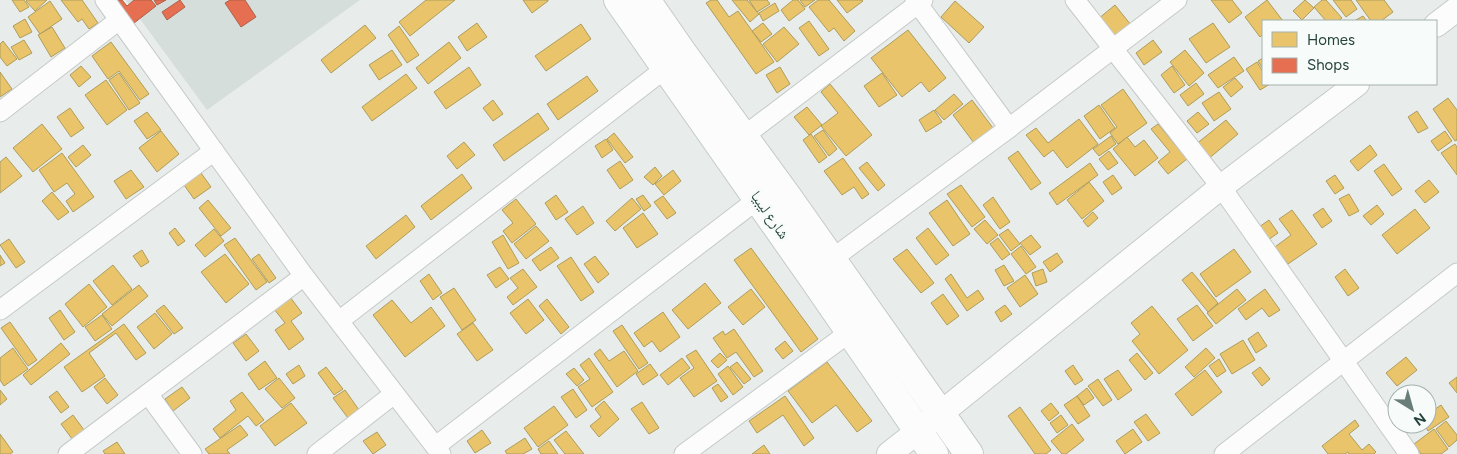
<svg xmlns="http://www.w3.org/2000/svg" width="1457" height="454" font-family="Figtree,'Noto Naskh Arabic',sans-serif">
	<rect width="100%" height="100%" fill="#e8edeb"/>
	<!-- built -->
	<polygon fill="#d6dedb" points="126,0 360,0 207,110"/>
	<!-- homes -->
	<g fill="#e9c46a" stroke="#ae9d5c">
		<polygon points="12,0 24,0 29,7 20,12"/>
		<polygon points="27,0 47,0 35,11 26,1"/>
		<polygon points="61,0 82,0 98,23 89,29 82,19 78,22"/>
		<polygon points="426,0 455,0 410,36 399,22"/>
		<polygon points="523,0 548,0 548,1 532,13"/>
		<polygon points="711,0 717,0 729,17 738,11 774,62 756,74 706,3"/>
		<polygon points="732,0 747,0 759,14 750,22"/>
		<polygon points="749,0 767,0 770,4 757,12"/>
		<polygon points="793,0 798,0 805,9 789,21 781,10"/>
		<polygon points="800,0 815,0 805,7"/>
		<polygon points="818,0 829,0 855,31 844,41 834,28 829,32 809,7"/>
		<polygon points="837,0 862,0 863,1 847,13"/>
		<polygon points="1211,0 1232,0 1242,13 1229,23"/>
		<polygon points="1267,0 1283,21 1263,21 1263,34 1260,37 1245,17"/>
		<polygon points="1305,0 1314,8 1302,20 1293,11"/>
		<polygon points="1322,0 1326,0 1342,18 1338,21 1326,21 1314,7"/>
		<polygon points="1333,0 1351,0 1357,9 1346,17"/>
		<polygon points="1356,0 1384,0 1393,12 1381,21 1371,21"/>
		<polygon points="50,1 62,19 40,34 28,17"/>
		<polygon points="955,1 984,27 969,43 941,17"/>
		<polygon points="775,3 779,11 763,21 759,13"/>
		<polygon points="1115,5 1131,25 1114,38 1098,19"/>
		<polygon points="1363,16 1367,21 1354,21"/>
		<polygon points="25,19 32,32 20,38 13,26"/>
		<polygon points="809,21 829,49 819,56 799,28"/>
		<polygon points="477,23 487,37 467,51 458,37"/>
		<polygon points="763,23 772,34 761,42 752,31"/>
		<polygon points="1213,23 1230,47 1206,63 1189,39"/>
		<polygon points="581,24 591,39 546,71 535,56"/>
		<polygon points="365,25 376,38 331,73 321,60"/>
		<polygon points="399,26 419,55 407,63 388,35"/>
		<polygon points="52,27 65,48 51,57 38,35"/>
		<polygon points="784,27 799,44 777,62 763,44"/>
		<polygon points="908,30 946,78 929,92 921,82 902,97 871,58"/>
		<polygon points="24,40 32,53 19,60 11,47"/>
		<polygon points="1153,40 1162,52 1144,65 1136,53"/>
		<polygon points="3,41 17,59 7,66 0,57 0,44"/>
		<polygon points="111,42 149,94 140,100 119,71 108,79 92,56"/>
		<polygon points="449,42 461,58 428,84 416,68"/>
		<polygon points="392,50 402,65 379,80 369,65"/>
		<polygon points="1185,50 1204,73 1189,86 1170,62"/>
		<polygon points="1234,57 1244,71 1218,88 1208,75"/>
		<polygon points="1263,58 1263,69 1258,61"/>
		<polygon points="1257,62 1263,72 1263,84 1270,84 1260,90 1246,69"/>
		<polygon points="81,66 91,77 79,87 70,75"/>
		<polygon points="1172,66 1185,85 1174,93 1161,75"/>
		<polygon points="469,67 481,85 446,109 434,92"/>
		<polygon points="780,67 790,84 777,93 766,75"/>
		<polygon points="0,72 12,89 0,97"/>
		<polygon points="119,73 140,103 129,110 109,80"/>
		<polygon points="882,73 897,95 879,107 864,86"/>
		<polygon points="406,74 417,88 372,121 362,107"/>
		<polygon points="587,76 598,91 558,120 547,104"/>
		<polygon points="1235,78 1243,87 1231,97 1223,87"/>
		<polygon points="106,80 127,110 107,125 85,95"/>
		<polygon points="1196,83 1204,94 1188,106 1180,95"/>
		<polygon points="830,84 872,135 846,156 821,126 838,113 821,92"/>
		<polygon points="1123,89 1147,123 1118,144 1110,133 1117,127 1101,105"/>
		<polygon points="1219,92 1231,109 1214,121 1202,103"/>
		<polygon points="954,94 963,104 944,120 935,110"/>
		<polygon points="1448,98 1457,110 1457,140 1455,141 1433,109"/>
		<polygon points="493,100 503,114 493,121 483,108"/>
		<polygon points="972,100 993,128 974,143 953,115"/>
		<polygon points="1099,105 1115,128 1100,139 1084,116"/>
		<polygon points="807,107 822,125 809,135 794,117"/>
		<polygon points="70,108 84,128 71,137 57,117"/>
		<polygon points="934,110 942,122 926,132 919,120"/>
		<polygon points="1417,111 1428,128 1418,133 1408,117"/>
		<polygon points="147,112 161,130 147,139 134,121"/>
		<polygon points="1198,112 1209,124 1197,133 1187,121"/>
		<polygon points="538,113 549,129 504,161 493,145"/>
		<polygon points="1079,119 1098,144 1067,168 1053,150 1044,157 1026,135 1036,128 1048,143"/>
		<polygon points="1226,120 1238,134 1207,160 1195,145"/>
		<polygon points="42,124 62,149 33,172 13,148"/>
		<polygon points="1158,124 1187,159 1168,174 1158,162 1170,152 1151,129"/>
		<polygon points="823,130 837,149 829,156 814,136"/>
		<polygon points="161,131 179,154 157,172 139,148"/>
		<polygon points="1445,131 1452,141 1438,151 1431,141"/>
		<polygon points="614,133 633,157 625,163 607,139"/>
		<polygon points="811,134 827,157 819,163 803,140"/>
		<polygon points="1111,136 1116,144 1099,156 1093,149"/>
		<polygon points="1127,137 1135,147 1144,140 1158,158 1135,176 1113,149"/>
		<polygon points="606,139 613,150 602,158 595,146"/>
		<polygon points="464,142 475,155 457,169 447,156"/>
		<polygon points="1455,144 1457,147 1457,175 1441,153"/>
		<polygon points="83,145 91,155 76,167 68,157"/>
		<polygon points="1370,145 1377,155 1358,171 1350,161"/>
		<polygon points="1018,151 1041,183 1031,190 1008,158"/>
		<polygon points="1109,151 1118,163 1108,170 1099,159"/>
		<polygon points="62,153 94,197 73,212 66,201 75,194 67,183 54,192 39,170"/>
		<polygon points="6,157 22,176 0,193 0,162"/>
		<polygon points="843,158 869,194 862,199 854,187 842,195 824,171"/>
		<polygon points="620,161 633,180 620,189 607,170"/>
		<polygon points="867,162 885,185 878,191 859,168"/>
		<polygon points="1090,163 1098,175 1057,205 1049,193"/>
		<polygon points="1384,164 1402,189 1392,196 1374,171"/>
		<polygon points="655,167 662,176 653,185 644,177"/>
		<polygon points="131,170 144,187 126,199 114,181"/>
		<polygon points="673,170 681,181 664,195 655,184"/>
		<polygon points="201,173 211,187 194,199 184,185"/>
		<polygon points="462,174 472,188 431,220 421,206"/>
		<polygon points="1113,175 1122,188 1112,195 1103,182"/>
		<polygon points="1335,175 1344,188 1335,194 1326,181"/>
		<polygon points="1429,180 1439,192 1425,203 1415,191"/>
		<polygon points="1089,182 1104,201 1082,219 1067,200"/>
		<polygon points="961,185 985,217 972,227 947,194"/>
		<polygon points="52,192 69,212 58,220 42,201"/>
		<polygon points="1349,194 1359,211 1349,216 1339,199"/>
		<polygon points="556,195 568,212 556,220 545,203"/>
		<polygon points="643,195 651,206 644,211 636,199"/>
		<polygon points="663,196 676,213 667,219 654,202"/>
		<polygon points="993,197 1010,222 1000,229 983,205"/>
		<polygon points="632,198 641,209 615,231 606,221"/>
		<polygon points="516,199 536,224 512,243 503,231 513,223 502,210"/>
		<polygon points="208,200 231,228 221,236 199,208"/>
		<polygon points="947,200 970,234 953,246 929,213"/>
		<polygon points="1377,205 1384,214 1371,225 1363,216"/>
		<polygon points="583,206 594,223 577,235 565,219"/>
		<polygon points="1323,208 1332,221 1322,228 1313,215"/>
		<polygon points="1415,209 1430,228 1397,254 1382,235"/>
		<polygon points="1292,210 1317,244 1288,264 1275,247 1291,235 1279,219"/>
		<polygon points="1093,212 1098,218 1088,227 1083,221"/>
		<polygon points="643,213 658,234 637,248 623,228"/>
		<polygon points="406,215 415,227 376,259 366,246"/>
		<polygon points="985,220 998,235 987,244 974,229"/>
		<polygon points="1269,220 1278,233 1268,240 1259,227"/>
		<polygon points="536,226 549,241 526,259 514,244"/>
		<polygon points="175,228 185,241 178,246 169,233"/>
		<polygon points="928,228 949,255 936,265 916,238"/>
		<polygon points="214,229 224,241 205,257 195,245"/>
		<polygon points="1008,229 1020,244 1011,251 999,235"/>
		<polygon points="503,235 519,263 508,269 492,242"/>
		<polygon points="1031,235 1041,247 1030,255 1020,243"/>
		<polygon points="235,238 267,282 256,290 224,245"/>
		<polygon points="998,238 1010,254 1002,260 990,244"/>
		<polygon points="9,239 25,262 16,268 0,245"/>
		<polygon points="1021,246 1036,267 1026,274 1011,254"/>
		<polygon points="551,247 559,258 540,271 532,260"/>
		<polygon points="751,248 818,339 801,352 734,260"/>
		<polygon points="907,249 934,283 921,293 893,259"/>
		<polygon points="1234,249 1251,272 1216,297 1200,274"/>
		<polygon points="142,250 149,262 141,267 133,256"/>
		<polygon points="1057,253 1063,262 1050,272 1043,262"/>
		<polygon points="225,254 249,284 226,303 201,272"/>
		<polygon points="259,254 276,278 269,283 252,259"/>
		<polygon points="0,255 5,263 0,266"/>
		<polygon points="595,256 609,274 598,283 584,264"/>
		<polygon points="571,257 594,292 581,301 557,266"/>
		<polygon points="113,265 132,289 112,305 93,281"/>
		<polygon points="1004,265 1014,281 1004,286 995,270"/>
		<polygon points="500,267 509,279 496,288 487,275"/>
		<polygon points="523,269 537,287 513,305 507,297 518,288 510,278"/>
		<polygon points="1043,269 1047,282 1036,286 1032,273"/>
		<polygon points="1345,269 1359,288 1348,296 1335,277"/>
		<polygon points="1192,272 1218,303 1208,312 1182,280"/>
		<polygon points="429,274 442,293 433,300 420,281"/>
		<polygon points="951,274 967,298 978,290 984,299 967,311 945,279"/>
		<polygon points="1025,275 1038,294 1020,307 1007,288"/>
		<polygon points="705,283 721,303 688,329 672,310"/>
		<polygon points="89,284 107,307 83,327 65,304"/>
		<polygon points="139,285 148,296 112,326 102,314"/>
		<polygon points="454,288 476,320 462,330 440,297"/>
		<polygon points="751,289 765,307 743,325 728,307"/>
		<polygon points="1237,289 1246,300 1216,324 1207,313"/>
		<polygon points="1265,289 1280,310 1269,317 1262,308 1246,320 1238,309"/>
		<polygon points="943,294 959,316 947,325 931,303"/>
		<polygon points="290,297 302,313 291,321 304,339 289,350 275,330 285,323 274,309"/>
		<polygon points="528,299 544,320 526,334 510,313"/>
		<polygon points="547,299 569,327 561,334 539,306"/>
		<polygon points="392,300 411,323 431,307 445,326 405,357 373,315"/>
		<polygon points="164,305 183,328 174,334 156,311"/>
		<polygon points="1005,305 1012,314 1001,322 995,312"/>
		<polygon points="1197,305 1213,326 1193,341 1177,319"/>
		<polygon points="1152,306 1188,350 1159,374 1132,341 1140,334 1131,323"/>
		<polygon points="60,310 75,332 64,340 49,318"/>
		<polygon points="663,312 680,337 660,352 652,341 644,347 634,333"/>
		<polygon points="155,313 172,334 154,349 137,327"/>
		<polygon points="102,315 112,329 95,341 85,327"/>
		<polygon points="10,322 37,360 28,366 1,328"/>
		<polygon points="473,323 493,350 477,361 457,334"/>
		<polygon points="124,324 146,353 136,360 116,333 89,353 105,376 82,392 64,367"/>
		<polygon points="622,325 648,363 639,369 613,331"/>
		<polygon points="734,329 763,371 754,377 736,352 727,358 713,338 723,331 725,335"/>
		<polygon points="1258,332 1267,346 1256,353 1248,339"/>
		<polygon points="246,334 259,351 246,361 233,343"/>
		<polygon points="1243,340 1255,360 1232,374 1220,354"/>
		<polygon points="785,341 793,351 783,359 775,349"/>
		<polygon points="61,343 70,354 31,385 23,375"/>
		<polygon points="13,348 28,369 4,386 0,380 0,358"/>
		<polygon points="1206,348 1215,358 1194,377 1185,367"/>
		<polygon points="600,349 609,361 624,351 638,371 617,387 594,354"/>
		<polygon points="696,350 717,381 694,397 680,378 694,368 686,356"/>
		<polygon points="720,353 727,360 718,368 711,361"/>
		<polygon points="1137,353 1153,373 1145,380 1129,360"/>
		<polygon points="1406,357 1417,370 1397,386 1386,373"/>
		<polygon points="589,358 613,392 592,407 578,387 590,379 580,365"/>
		<polygon points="682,358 690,368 668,385 660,375"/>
		<polygon points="1219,359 1226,371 1217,377 1209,366"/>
		<polygon points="265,361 277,378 259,390 248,374"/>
		<polygon points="737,362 751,379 744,384 730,367"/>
		<polygon points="827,362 872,421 857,432 836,405 812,423 788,391"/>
		<polygon points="650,364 658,375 643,385 636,374"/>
		<polygon points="299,365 305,376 293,384 286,374"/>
		<polygon points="1073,365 1083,380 1075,385 1065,371"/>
		<polygon points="728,366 743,387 733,395 718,374"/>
		<polygon points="326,367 343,389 334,395 318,373"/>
		<polygon points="1260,367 1270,379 1262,386 1252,373"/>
		<polygon points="574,368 584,380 577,386 566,374"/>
		<polygon points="1118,370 1132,390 1118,400 1104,379"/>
		<polygon points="1205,370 1222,392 1192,416 1175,394"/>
		<polygon points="1457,377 1457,393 1449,383"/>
		<polygon points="105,378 118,395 107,404 94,387"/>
		<polygon points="279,378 295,398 282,408 265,389"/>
		<polygon points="1098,379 1112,400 1103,406 1088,386"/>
		<polygon points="718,384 728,397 721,402 712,388"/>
		<polygon points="182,387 190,398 173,411 165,399"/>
		<polygon points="1087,388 1094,398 1084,405 1077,396"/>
		<polygon points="573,389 587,410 576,418 561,397"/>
		<polygon points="0,390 7,399 0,405"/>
		<polygon points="345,390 359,410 348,418 333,398"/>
		<polygon points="57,391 69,407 61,413 49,397"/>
		<polygon points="242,392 264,420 256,426 248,416 220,438 213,429 236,410 230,401"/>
		<polygon points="785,396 814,438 804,446 783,415 757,433 749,421"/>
		<polygon points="1077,396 1090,416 1078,424 1064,405"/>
		<polygon points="604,401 619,419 599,437 590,426 601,417 595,409"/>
		<polygon points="642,402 659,428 649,434 631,409"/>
		<polygon points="291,403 307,423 275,446 260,426"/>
		<polygon points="1051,403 1059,413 1049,421 1041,411"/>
		<polygon points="1441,405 1449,417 1428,431 1424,424 1427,424 1427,415"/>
		<polygon points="554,406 568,425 538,447 524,428"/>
		<polygon points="1020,407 1051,450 1046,454 1035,454 1008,416"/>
		<polygon points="1146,414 1160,433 1148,441 1134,422"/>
		<polygon points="73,415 87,434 75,443 61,424"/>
		<polygon points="1061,415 1068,425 1057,433 1050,423"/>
		<polygon points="1355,420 1359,426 1349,434 1362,450 1369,444 1376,452 1374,454 1349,454 1348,452 1345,454 1328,454 1322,446"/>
		<polygon points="1446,421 1457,435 1457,440 1449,447 1436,429"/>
		<polygon points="1072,424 1084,440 1066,454 1062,454 1051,441"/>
		<polygon points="240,425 248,435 227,450 230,454 209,454 205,449"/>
		<polygon points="1133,429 1142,442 1125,454 1116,441"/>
		<polygon points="1434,429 1448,449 1441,454 1421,454 1414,444"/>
		<polygon points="482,430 491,443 475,453 467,441"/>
		<polygon points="566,431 584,454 565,454 554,440"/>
		<polygon points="377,432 386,445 373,454 363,441"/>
		<polygon points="0,434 13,452 10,454 0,454"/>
		<polygon points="525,438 532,449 523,454 507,454 505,451"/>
		<polygon points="549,441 558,454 541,454 538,449"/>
		<polygon points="117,442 125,454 105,454 103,451"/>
		<polygon points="764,445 770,454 752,454"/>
	</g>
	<!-- shops -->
	<g fill="#e76f51" stroke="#ac624a">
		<polygon points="108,0 122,0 127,6 134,0 151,0 156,6 129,27"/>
		<polygon points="154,0 166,0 157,5"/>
		<polygon points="180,0 185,7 167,20 162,12"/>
		<polygon points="230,0 245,0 256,17 241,27 225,3"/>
	</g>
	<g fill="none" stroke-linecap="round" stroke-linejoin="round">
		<!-- minor casing -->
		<g stroke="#c5cac8" stroke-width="21">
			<g id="minor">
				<polyline points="105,0 304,276 441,454"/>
				<polyline points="915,0 1009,128"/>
				<polyline points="1075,0 1221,187 1409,454"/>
				<polyline points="0,112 119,20"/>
				<polyline points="744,136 923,0"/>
				<polyline points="832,259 1009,128 1177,0"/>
				<polyline points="0,310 214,151"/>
				<polyline points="339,321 666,68"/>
				<polyline points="148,394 192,454"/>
				<polyline points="436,446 758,199"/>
				<polyline points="68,454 304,276"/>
				<polyline points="317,454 394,394"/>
				<polyline points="684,454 850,332"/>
				<polyline points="1224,454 1457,273"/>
			</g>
		</g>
		<!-- tertiary casing -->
		<g stroke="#c5cac8" stroke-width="26">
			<g id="tertiary">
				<polyline points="1436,25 1457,9"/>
				<polyline points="889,454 940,414 1221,187 1357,84"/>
			</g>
		</g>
		<!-- secondary casing -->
		<g stroke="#c3cbc8" stroke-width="30">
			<g id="secondary">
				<polyline points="618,0 815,281 934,454"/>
				<polyline points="646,0 682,52 787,196 969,454"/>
			</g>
		</g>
		<!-- minor -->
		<use href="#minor" stroke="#fcfcfc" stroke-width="19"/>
		<!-- tertiary -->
		<use href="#tertiary" stroke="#fcfcfc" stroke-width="24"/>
		<!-- secondary -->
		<use href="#secondary" stroke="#fcfcfc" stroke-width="28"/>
	</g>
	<g text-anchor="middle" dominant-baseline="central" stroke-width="5" stroke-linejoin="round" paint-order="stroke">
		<!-- street labels -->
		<g font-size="15" fill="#24423a" stroke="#f7fbf9">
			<text transform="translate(770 215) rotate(55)">شارع ليبيا</text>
		</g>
	</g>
	<!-- legend -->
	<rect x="1262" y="20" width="175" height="65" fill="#f7fbf9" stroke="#a3b1ad"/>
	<rect x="1272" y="32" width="25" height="15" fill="#e9c46a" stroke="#a3b1ad"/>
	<text x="1307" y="45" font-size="15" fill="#24423a">Homes</text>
	<rect x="1272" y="58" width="25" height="15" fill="#e76f51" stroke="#a3b1ad"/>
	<text x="1307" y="70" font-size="15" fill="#24423a">Shops</text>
	<!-- north arrow -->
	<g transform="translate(1412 409) rotate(143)"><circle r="24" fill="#f7fbf9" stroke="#a3b1ad"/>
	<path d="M0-4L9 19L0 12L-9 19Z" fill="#697e78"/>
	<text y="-8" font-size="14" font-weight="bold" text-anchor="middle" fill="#24423a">N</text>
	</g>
</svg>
